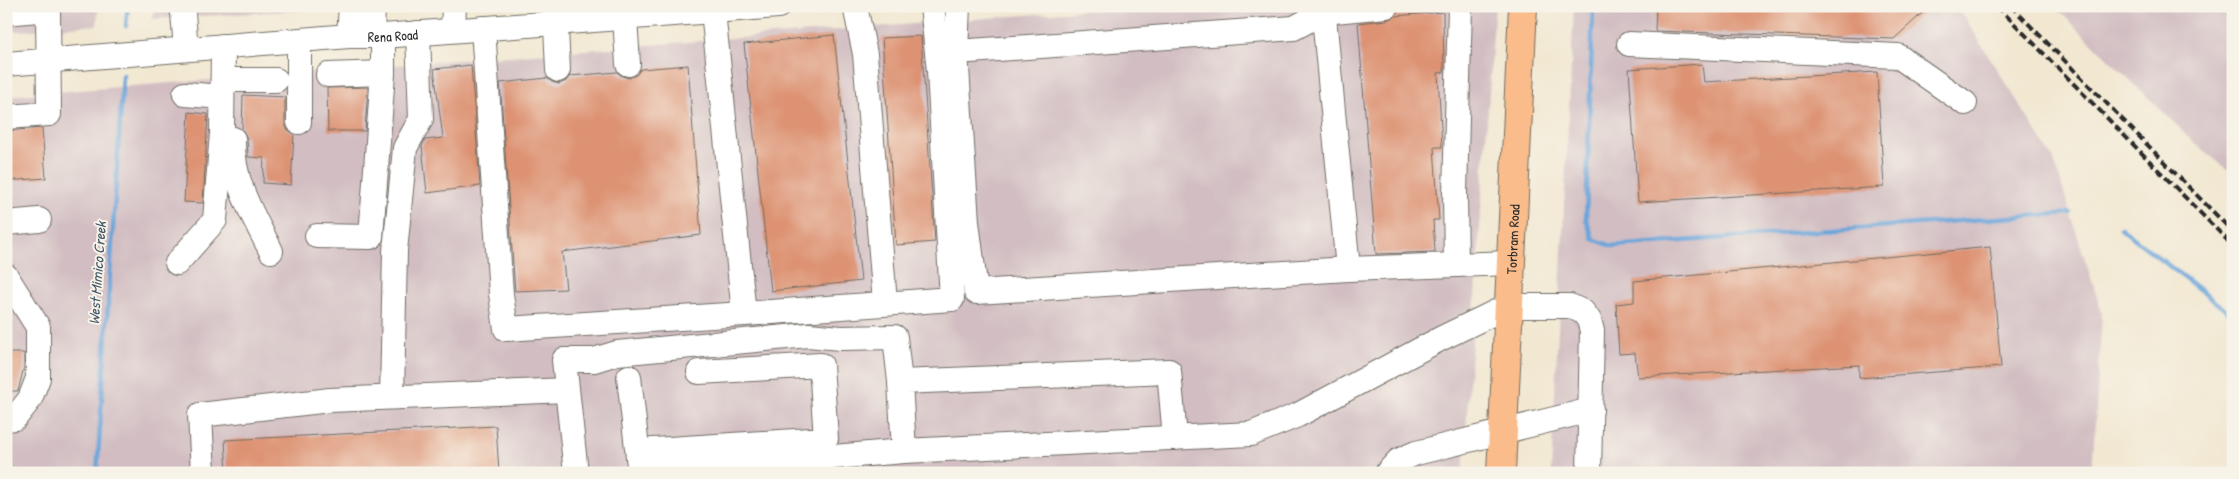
<svg xmlns="http://www.w3.org/2000/svg" width="2239" height="479" font-family="'Patrick Hand',sans-serif">
	<rect width="100%" height="100%" fill="#f7f3e8"/>
	<filter id="ink" filterUnits="userSpaceOnUse"><feTurbulence type="fractalNoise" baseFrequency=".02" numOctaves="2"/><feDisplacementMap in="SourceGraphic" scale="10" xChannelSelector="R" yChannelSelector="G"/><feConvolveMatrix kernelMatrix="1 2 1 2 8 2 1 2 1" color-interpolation-filters="sRGB"/></filter>
	<filter id="wash" filterUnits="userSpaceOnUse"><feTurbulence type="fractalNoise" baseFrequency=".0096" numOctaves="4" result="noise"/><feDisplacementMap in="SourceGraphic" scale="20" xChannelSelector="R" yChannelSelector="G"/><feGaussianBlur stdDeviation="1.12" result="paint"/><feColorMatrix in="noise" values="0 0 0 0 0 0 0 0 0 0 0 0 0 0 0 0 0 1.4 0 .05"/><feComposite in="paint" operator="in"/></filter>
	<g filter="url(#wash)">
		<rect width="100%" height="100%" fill="#f2e8d2"/>
		<!-- industrial -->
		<g fill="#d2bec2">
			<polygon points="6,6 98,6 97,25 6,32"/>
			<polygon points="154,6 379,6 153,19"/>
			<polygon points="1139,6 1495,6 1463,473 6,473 6,96"/>
			<polygon points="1574,6 1954,6 1965,18 2053,158 2102,313 2092,473 1551,473"/>
			<polygon points="2054,6 2233,6 2233,174 2197,145"/>
		</g>
		<g fill="none" stroke-linecap="round" stroke-linejoin="round">
			<!-- stream -->
			<g stroke="#6aa5da" stroke-width="4.5">
				<polyline points="1593,6 1586,219 1593,239 1612,246 2070,213"/>
				<polyline points="126,26 128,6"/>
				<polyline points="2121,228 2233,316"/>
				<polyline points="97,473 123,75"/>
			</g>
		</g>
		<g id="blocks">
			<!-- building -->
			<g fill="#dd9373">
				<polygon points="1656,6 1930,6 1894,39 1655,31"/>
				<polygon points="1443,12 1444,72 1438,73 1442,147 1434,147 1439,220 1433,220 1435,252 1376,254 1358,23 1387,20 1395,16"/>
				<polygon points="834,35 861,281 771,291 744,44"/>
				<polygon points="921,36 935,242 896,245 882,38"/>
				<polygon points="1702,64 1704,82 1877,72 1884,187 1638,202 1629,69"/>
				<polygon points="471,65 480,186 427,193 422,146 425,140 443,138 434,69"/>
				<polygon points="688,65 701,235 562,252 566,289 515,291 500,83 547,78 552,82 559,84 566,81 570,76 617,72 622,76 629,78 636,75 641,69"/>
				<polygon points="368,87 365,131 328,131 327,88"/>
				<polygon points="243,95 285,97 285,122 287,129 294,134 291,185 263,183 264,158 248,157 247,138 242,129"/>
				<polygon points="189,112 208,114 203,203 184,202"/>
				<polygon points="42,128 46,178 6,181 6,131"/>
				<polygon points="1990,247 2001,367 1859,378 1859,365 1638,377 1635,353 1619,354 1616,304 1634,302 1634,281"/>
				<polygon points="6,353 24,353 24,367 18,391 6,391"/>
				<polygon points="496,426 499,473 227,473 225,440"/>
			</g>
		</g>
	</g>
	<g filter="url(#ink)">
		<use href="#blocks" fill-opacity="0" stroke="#716d65" stroke-width="1"/>
		<g fill="none" stroke-linecap="round" stroke-linejoin="round">
			<!-- minor casing -->
			<g stroke="#716d65" stroke-width="26">
				<g id="minor">
					<polyline points="181,6 183,13 186,49"/>
					<polyline points="555,6 558,70"/>
					<polyline points="855,6 865,54 885,303"/>
					<polyline points="1323,6 1348,269 1510,263"/>
					<polyline points="713,11 744,314 952,299 939,71 932,6"/>
					<polyline points="6,13 48,9 49,114 6,117"/>
					<polyline points="625,18 628,64"/>
					<polyline points="483,28 501,294 506,329 744,314"/>
					<polyline points="453,30 454,6"/>
					<polyline points="349,36 351,6"/>
					<polyline points="372,36 373,6"/>
					<polyline points="1629,44 1898,56 1965,103"/>
					<polyline points="956,52 958,6"/>
					<path id="s1" d="M 6,64 L 349,36 L 383,36 L 778,6"/>
					<polyline points="328,75 383,73"/>
					<polyline points="235,80 276,80"/>
					<polyline points="185,94 222,97"/>
					<polyline points="299,122 299,41"/>
					<path d="M 233,139 C 232,182 252,213 271,251"/>
					<polyline points="6,223 39,220"/>
					<polyline points="317,236 371,237 383,73 383,36"/>
					<polyline points="177,263 215,220 222,133 223,46"/>
					<polyline points="1456,265 1455,194 1460,6"/>
					<polyline points="1348,269 976,292 967,222 956,52 1294,28 1324,12 1386,6"/>
					<polyline points="6,276 38,327 38,378 30,399 15,418 6,419"/>
					<polyline points="629,377 639,466"/>
					<polyline points="392,397 395,251 405,148 421,119 418,33"/>
					<polyline points="638,451 826,439 821,365 699,372"/>
					<polyline points="904,451 900,382 1169,371 1175,438"/>
					<polyline points="203,473 200,415 330,400 567,390"/>
					<polyline points="576,473 564,360 594,360 617,353 808,335 841,338 895,337 900,382"/>
					<polyline points="643,473 904,451 1251,434 1298,415 1442,338 1508,306 1570,306 1583,312 1589,320 1592,331 1589,473"/>
					<polyline points="1387,473 1398,461 1416,453 1591,410"/>
				</g>
			</g>
			<!-- major casing -->
			<g stroke="#716d65" stroke-width="30">
				<g id="major">
					<path id="s2" d="M 1501,473 L 1523,6"/>
				</g>
			</g>
			<!-- minor -->
			<use href="#minor" stroke="#fff" stroke-width="24"/>
			<!-- major -->
			<use href="#major" stroke="#f9bc8a" stroke-width="28"/>
			<!-- rail -->
			<g stroke="#2b2b2b" stroke-width="4" stroke-dasharray="8 4" stroke-linecap="butt">
				<polyline points="1997,6 2233,246"/>
				<polyline points="2011,6 2233,232"/>
			</g>
		</g>
	</g>
	<g text-anchor="middle" dominant-baseline="central" stroke-width="4" stroke-linejoin="round" paint-order="stroke">
		<!-- street labels -->
		<g font-size="14" fill="#2b2b2b" stroke="#f7f3e8">
			<text stroke="none"><textPath href="#s1" startOffset="388">Rena Road</textPath></text>
			<text stroke="none"><textPath href="#s2" startOffset="234">Torbram Road</textPath></text>
		</g>
		<!-- water labels -->
		<g font-size="15" font-style="italic" fill="#415668" stroke="#f7f3e8">
			<text transform="translate(97 273) rotate(-86)">West Mimico Creek</text>
		</g>
	</g>
	<!-- margin -->
	<rect width="2239" height="479" fill="none" stroke="#f7f3e8" stroke-width="25"/>
</svg>
